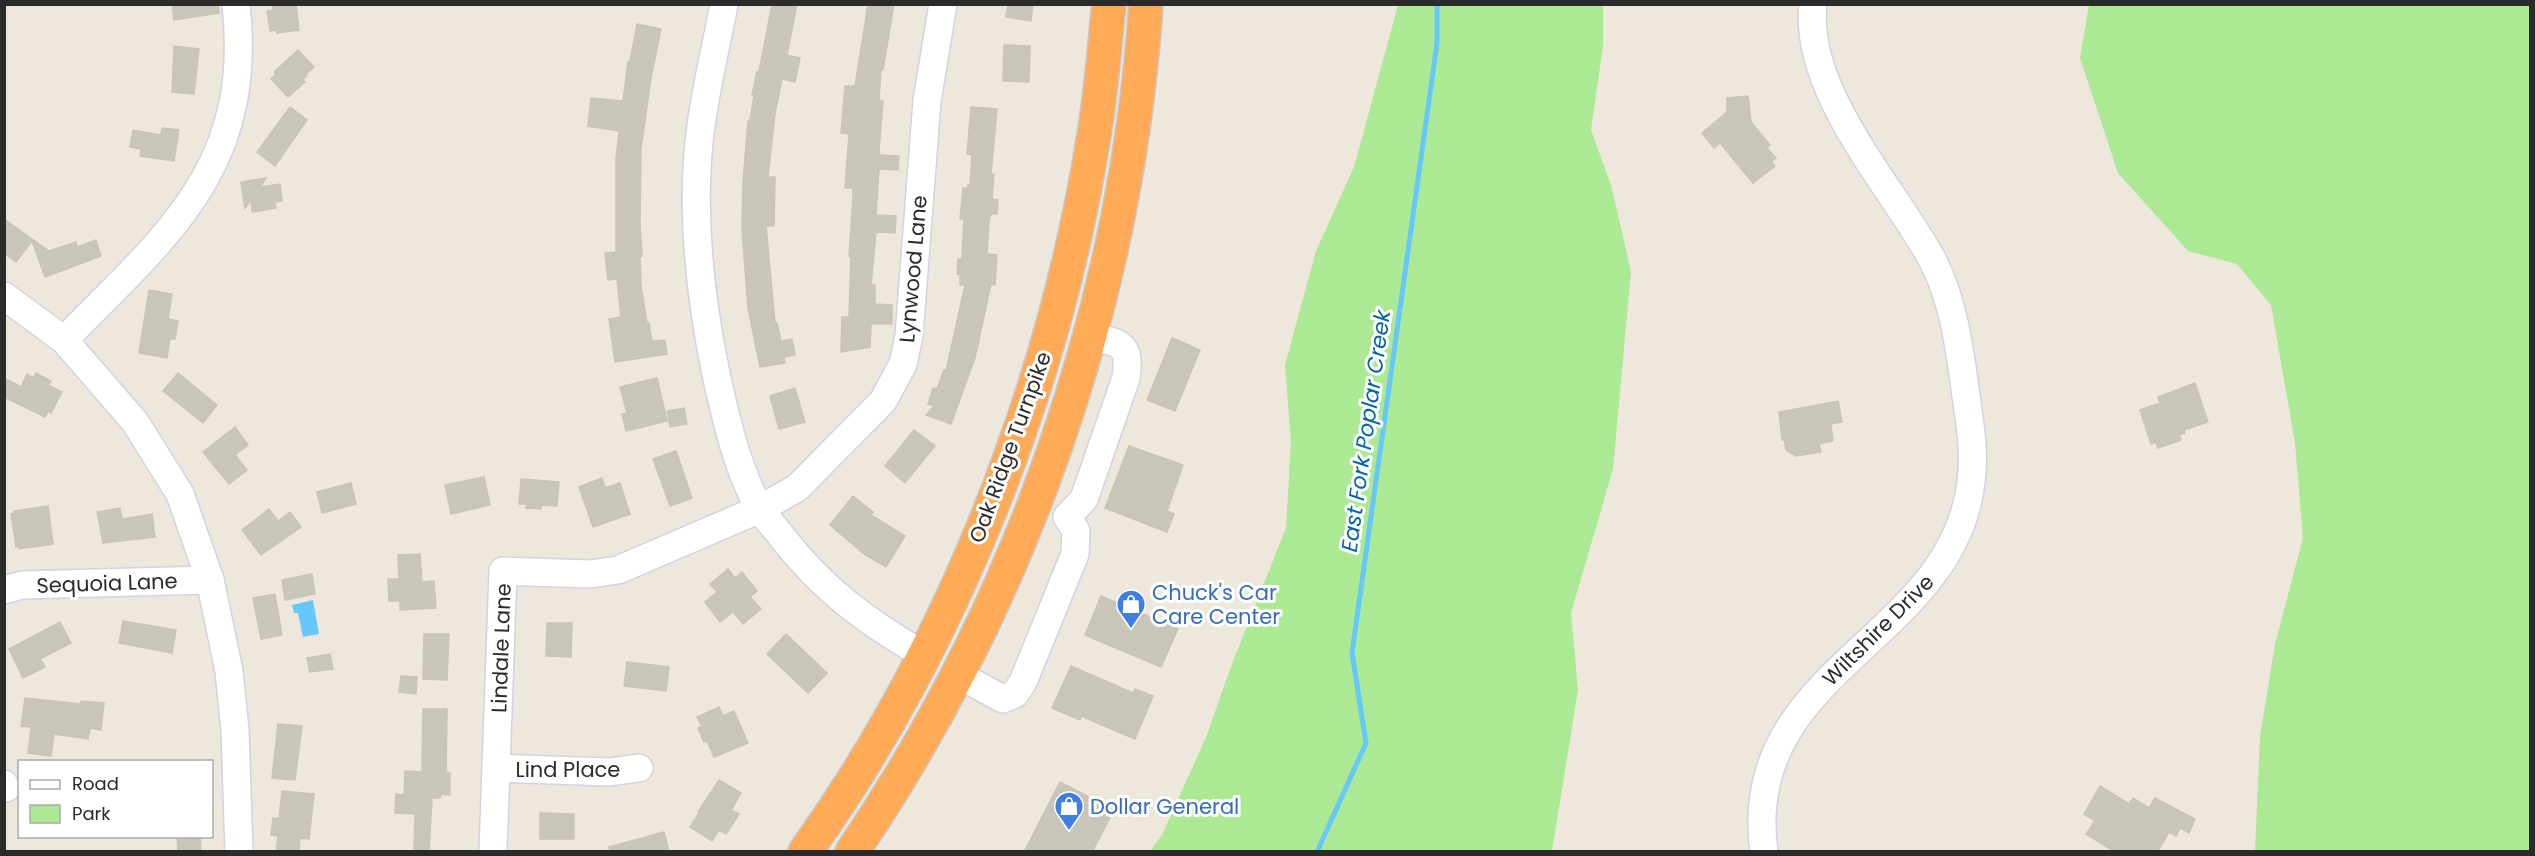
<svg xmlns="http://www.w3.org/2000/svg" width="2535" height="856" font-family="Poppins,sans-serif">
	<rect width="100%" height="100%" fill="#eee7dc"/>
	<!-- green -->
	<g fill="#abe994">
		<polygon points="1398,5 1603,5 1603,46 1591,130 1611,185 1631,271 1613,469 1571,613 1578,690 1552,851 1150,851 1162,835 1207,735 1230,669 1286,528 1291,441 1285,365 1316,251 1354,167"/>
		<polygon points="2089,5 2530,5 2530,851 2255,851 2260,737 2275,644 2303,538 2295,443 2271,305 2237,264 2188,251 2118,173 2080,58"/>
	</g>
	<!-- water -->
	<polygon fill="#66c8f9" points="313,600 319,634 303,637 298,613 294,613 292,605"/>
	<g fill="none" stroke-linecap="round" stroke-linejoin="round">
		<!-- stream -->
		<polyline stroke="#66c8f9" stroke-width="5" points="1317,852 1366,743 1352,653 1437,43 1437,4"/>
	</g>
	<!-- building -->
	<g fill="#c9c5ba" stroke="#cac4b5" stroke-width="1.5">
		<polygon points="172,4 218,4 219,13 174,20"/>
		<polygon points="272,4 296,4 299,30 277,33 277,30 270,31 267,11 273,10"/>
		<polygon points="772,4 797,4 787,55 800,58 795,82 782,79 775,113 768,177 775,177 774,226 766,226 775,323 777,323 781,341 792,339 795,355 784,357 785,363 760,367 748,308 742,230 743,182 748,121 750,121 754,95 752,95 757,72 759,72"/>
		<polygon points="868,4 894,4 883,70 881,70 879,100 883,101 879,151 880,155 899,156 898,170 879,169 876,215 896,216 895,233 876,232 871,285 875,285 875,304 892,305 892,324 871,324 870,347 841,352 842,317 849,317 851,256 849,256 853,197 853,188 845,188 849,134 841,133 845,86 855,86"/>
		<polygon points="1008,4 1033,4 1031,21 1006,17"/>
		<polygon points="637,24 661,29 651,78 641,149 640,223 642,256 640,257 641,285 647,323 649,323 652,341 665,340 667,354 615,362 609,319 621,317 617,279 608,280 605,253 616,252 616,159 619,131 588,126 591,98 623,101 628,62 630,62"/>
		<polygon points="1004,45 1030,46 1029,82 1003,81"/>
		<polygon points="174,46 199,49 194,94 172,92"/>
		<polygon points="298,50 314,67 306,74 307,75 303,80 305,82 288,97 271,79 276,74 274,72"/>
		<polygon points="1748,96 1751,122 1770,145 1767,148 1776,158 1771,161 1775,166 1753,183 1720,143 1714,148 1702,133 1727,112 1727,98"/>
		<polygon points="290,107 307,120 275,166 257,152"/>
		<polygon points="971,107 997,109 991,174 994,174 992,199 998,200 997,214 991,214 989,221 987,254 997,255 995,285 991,284 975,358 951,424 926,415 934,406 928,404 933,388 937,389 944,370 946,371 965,285 960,285 960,275 957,274 958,259 962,259 964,219 960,219 963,188 968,188 968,185 970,185 972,155 967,154"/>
		<polygon points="162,128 179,130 174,161 140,156 141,149 130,147 133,130 161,135"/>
		<polygon points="266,178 260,187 280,184 282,201 275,202 276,208 252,212 251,200 245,208 241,182"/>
		<polygon points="4,219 49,251 76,242 77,247 96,240 101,256 45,277 32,241 16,262 4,253"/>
		<polygon points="149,290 172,294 168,319 178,321 175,339 170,339 167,358 139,353"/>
		<polygon points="1172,338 1200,350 1175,411 1147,400"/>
		<polygon points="36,373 51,381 48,385 62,392 51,413 48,411 45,417 4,397 4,378 21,387 27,374 34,378"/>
		<polygon points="178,373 217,405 203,423 163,391"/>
		<polygon points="657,378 667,421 626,431 622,414 627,413 620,387"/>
		<polygon points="2195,383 2208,422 2184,430 2185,433 2179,435 2181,440 2158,448 2156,442 2151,444 2140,410 2160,403 2158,397"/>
		<polygon points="795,388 805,422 779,429 770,396"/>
		<polygon points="1838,401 1842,422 1831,424 1833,441 1819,444 1821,452 1796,456 1786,450 1784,439 1782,440 1779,412"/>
		<polygon points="684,408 687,424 670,427 667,411"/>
		<polygon points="235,427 248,445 235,455 247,470 229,484 203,452"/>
		<polygon points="914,430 935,446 905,483 885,466"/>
		<polygon points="1129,446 1183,465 1167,511 1174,514 1167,532 1105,508"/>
		<polygon points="676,451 692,498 670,506 653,459"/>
		<polygon points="484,477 490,505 451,514 445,485"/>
		<polygon points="602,478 605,488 620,483 630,514 593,527 579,487"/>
		<polygon points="521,479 559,482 557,506 541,505 541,509 526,508 527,504 519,504"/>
		<polygon points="351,483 356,504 322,513 317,492"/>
		<polygon points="853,496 873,512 871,515 905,536 886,567 864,554 830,525"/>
		<polygon points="48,506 53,544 19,549 19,546 16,547 11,514 15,513 14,511"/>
		<polygon points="120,508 122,519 152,514 155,537 103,543 97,512"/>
		<polygon points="269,509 278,521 290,512 301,527 261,555 242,530"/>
		<polygon points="420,554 422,582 434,581 436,608 400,610 400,601 389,601 388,579 399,579 398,555"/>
		<polygon points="728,569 735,578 742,572 757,591 750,597 761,609 743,624 733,612 720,622 705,602 717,592 710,584"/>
		<polygon points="312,574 315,594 285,600 282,580"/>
		<polygon points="275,594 282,635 261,639 253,598"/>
		<polygon points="1101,596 1178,629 1161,667 1085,635"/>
		<polygon points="123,621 176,630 172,653 119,643"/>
		<polygon points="60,622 71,643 40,659 45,667 23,678 9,649"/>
		<polygon points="547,623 572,623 571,657 546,656"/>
		<polygon points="424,634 449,634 447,680 423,679"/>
		<polygon points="786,634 827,673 808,693 767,654"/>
		<polygon points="330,654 333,669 310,672 307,658"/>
		<polygon points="627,662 669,667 666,691 624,686"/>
		<polygon points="1071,666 1133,693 1135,689 1153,696 1135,739 1081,716 1080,720 1052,708"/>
		<polygon points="401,676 417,677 416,694 399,692"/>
		<polygon points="25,698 81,704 81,701 104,703 101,730 90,728 88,739 54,734 51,756 28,753 31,727 21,726"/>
		<polygon points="719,707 723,716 734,711 748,743 714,757 707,741 704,742 698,728 702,727 697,717"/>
		<polygon points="423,709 447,709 446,772 450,773 450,795 441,794 440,798 432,798 429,852 414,852 415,814 395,813 396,794 404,795 405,771 422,772"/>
		<polygon points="278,724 302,726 295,780 272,778"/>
		<polygon points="719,780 741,793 731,810 739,814 726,834 719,830 712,841 690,827 699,813 698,812"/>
		<polygon points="1060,782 1114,810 1092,852 1024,852"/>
		<polygon points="2100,786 2129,804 2133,798 2149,808 2155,798 2195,819 2189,833 2180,828 2176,836 2169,832 2157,852 2115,852 2086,834 2095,821 2084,814"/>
		<polygon points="282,791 314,794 309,839 300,838 299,852 276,852 278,836 271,835 273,818 279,818"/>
		<polygon points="540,813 574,814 574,839 540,839"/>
		<polygon points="664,832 669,852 610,852 609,847"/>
		<polygon points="177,837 200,837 201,852 178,852"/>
	</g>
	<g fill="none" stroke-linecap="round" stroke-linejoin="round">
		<!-- minor casing -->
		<g stroke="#d1d3e5" stroke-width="30">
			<g id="minor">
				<path d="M 724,4 C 715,53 702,103 698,153 C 692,228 701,301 716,374 C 726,419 737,468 759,508 C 765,518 775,527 782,537 C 822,589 868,623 924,655"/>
				<polyline points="4,296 64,340 135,422 180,494 210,580 229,671 235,730 239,852"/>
				<path d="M 64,340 C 168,234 254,168 236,4"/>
				<polyline points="4,590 22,585 210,580"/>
				<path d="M 957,674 L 1003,699 L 1015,694 L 1023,682 L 1075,554 L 1076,531 L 1067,517 L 1084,499 L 1126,378 C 1131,343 1120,342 1089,337"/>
				<polyline points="496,768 610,772 639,768"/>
				<polyline points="4,784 6,788"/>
				<polyline points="493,852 503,571 590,574 618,570 760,509 797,488 883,401 903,364 909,336 927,101 943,4"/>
				<path d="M 1764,852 C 1738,669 1953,641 1971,482 C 1975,453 1970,424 1966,396 C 1960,351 1954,302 1933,261 C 1893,187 1803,92 1813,4"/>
			</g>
		</g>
		<!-- highway casing -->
		<g stroke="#c8c8c8" stroke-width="36">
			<g id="highway">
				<path d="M 805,852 C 952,647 1053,389 1093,141 C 1101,96 1104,50 1109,4"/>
				<path d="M 852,852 C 1022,602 1126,305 1146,4"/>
			</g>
		</g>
		<!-- minor -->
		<use href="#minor" stroke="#fff" stroke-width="27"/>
		<!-- highway -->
		<use href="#highway" stroke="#ffaa56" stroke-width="33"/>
	</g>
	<!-- icons -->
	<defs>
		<g id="shop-pin" transform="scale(1.5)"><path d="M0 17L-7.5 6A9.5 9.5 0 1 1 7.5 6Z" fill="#3f7fe0" stroke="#fff"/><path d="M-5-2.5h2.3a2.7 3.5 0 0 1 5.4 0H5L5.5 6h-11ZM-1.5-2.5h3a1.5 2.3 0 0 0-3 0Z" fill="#fff"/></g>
	</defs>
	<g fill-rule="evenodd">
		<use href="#shop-pin" x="1131" y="604"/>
		<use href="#shop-pin" x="1069" y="806"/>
	</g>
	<g text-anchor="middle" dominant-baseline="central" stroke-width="6" stroke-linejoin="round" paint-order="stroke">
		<!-- street labels -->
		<g font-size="21" fill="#2b2b2b" stroke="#fff">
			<text transform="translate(913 269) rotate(-85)">Lynwood Lane</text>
			<text transform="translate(1010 447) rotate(-70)">Oak Ridge Turnpike</text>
			<text transform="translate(107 583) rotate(-2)">Sequoia Lane</text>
			<text transform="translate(1878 630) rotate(-45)">Wiltshire Drive</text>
			<text transform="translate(501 648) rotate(-88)">Lindale Lane</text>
			<text x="568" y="769">Lind Place</text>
		</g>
		<!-- shop labels -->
		<g font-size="21" fill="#366cbe" stroke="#fff" text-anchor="start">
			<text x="1152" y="592">Chuck's Car<tspan x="1152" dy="24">Care Center</tspan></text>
			<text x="1090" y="806">Dollar General</text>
		</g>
		<!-- water labels -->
		<g font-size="22" font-style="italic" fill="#0264a8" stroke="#fff">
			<text transform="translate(1366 431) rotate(-82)">East Fork Poplar Creek</text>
		</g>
	</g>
	<!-- border -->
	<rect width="2535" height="856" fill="none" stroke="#2b2b2b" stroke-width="12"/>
	<!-- legend -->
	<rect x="18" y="760" width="195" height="78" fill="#ffffff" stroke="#aaaaaa" stroke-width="1.5"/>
	<rect x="30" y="780" width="30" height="9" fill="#ffffff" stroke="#aaaaaa" stroke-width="1.5"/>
	<text x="72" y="790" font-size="18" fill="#2b2b2b">Road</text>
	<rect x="30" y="805" width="30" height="18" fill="#abe994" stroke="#aaaaaa" stroke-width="1.5"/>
	<text x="72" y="820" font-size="18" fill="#2b2b2b">Park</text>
</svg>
